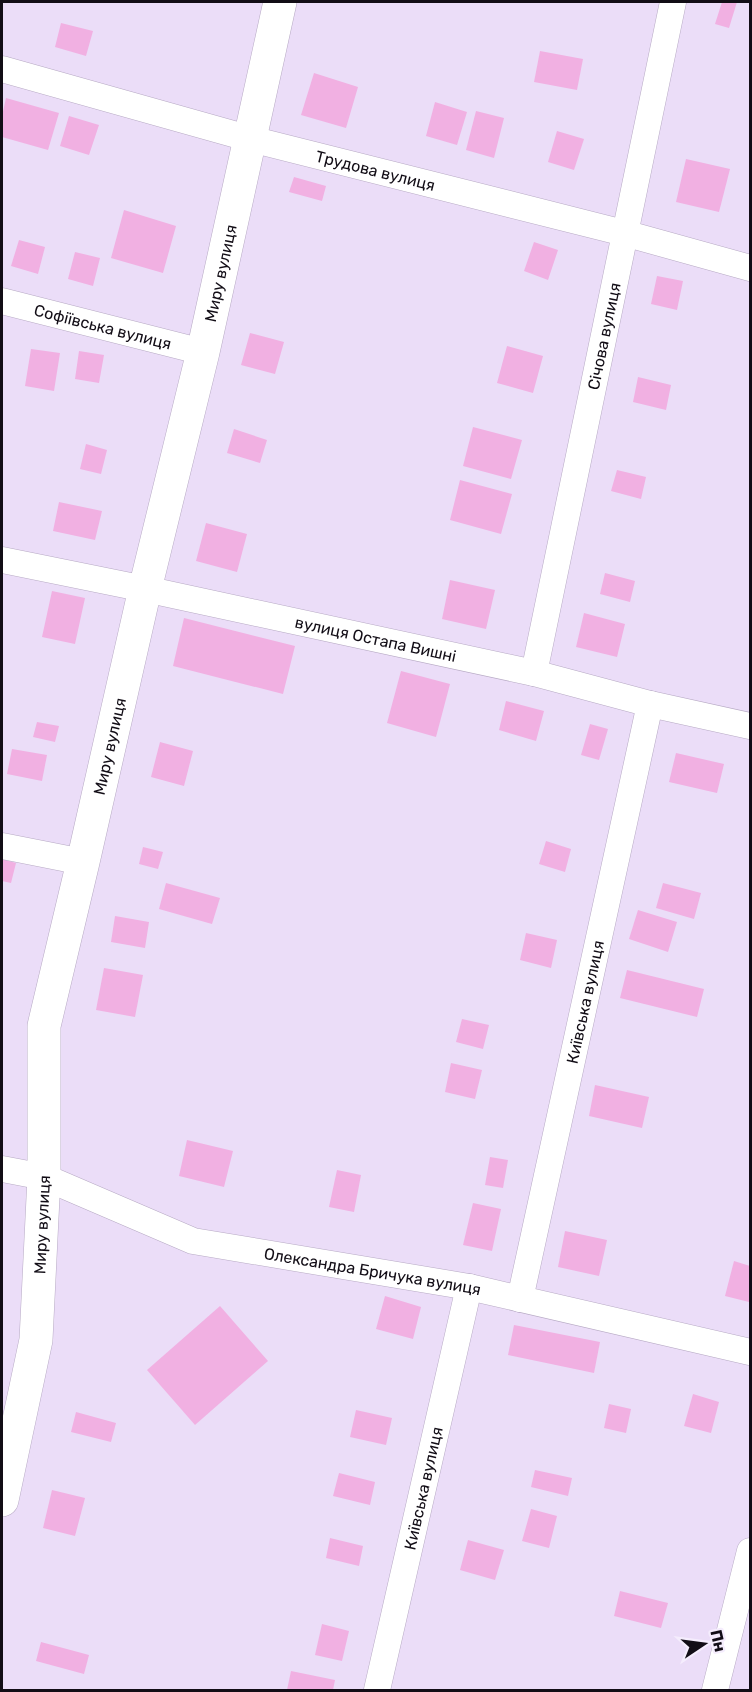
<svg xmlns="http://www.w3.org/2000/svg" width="752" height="1692" font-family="Rubik,sans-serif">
	<rect width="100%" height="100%" fill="#ebddf8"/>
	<!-- building -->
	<g fill="#f1b0e2">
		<polygon points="722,2 737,2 729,28 715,24"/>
		<polygon points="61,23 93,31 86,56 55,47"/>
		<polygon points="540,51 583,59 577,90 534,82"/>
		<polygon points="314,73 358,87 346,128 301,115"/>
		<polygon points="6,98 59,113 48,150 2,137 2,116"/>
		<polygon points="435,102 467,112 457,145 426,136"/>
		<polygon points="476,111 504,118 494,158 466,150"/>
		<polygon points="69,116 99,125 89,155 60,146"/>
		<polygon points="557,131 584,139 574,170 548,162"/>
		<polygon points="686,159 730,169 719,212 676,202"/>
		<polygon points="294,177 326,186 322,201 289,192"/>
		<polygon points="124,210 176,226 163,273 111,258"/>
		<polygon points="19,240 45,247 38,274 11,266"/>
		<polygon points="534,242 558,250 548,280 524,271"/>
		<polygon points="75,252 100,258 93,286 68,279"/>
		<polygon points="657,276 683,281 677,310 651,304"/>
		<polygon points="250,333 284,342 275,374 241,365"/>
		<polygon points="507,346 543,356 533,393 497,383"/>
		<polygon points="31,349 60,353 54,391 25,386"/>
		<polygon points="79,351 104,355 99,383 75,379"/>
		<polygon points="638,377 671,385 666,410 633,402"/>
		<polygon points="473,427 522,440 511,479 463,466"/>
		<polygon points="234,429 267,440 260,463 227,453"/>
		<polygon points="86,444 107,450 101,474 80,469"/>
		<polygon points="617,470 646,477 641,499 611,491"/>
		<polygon points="460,480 512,494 501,534 450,520"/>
		<polygon points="59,502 102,511 95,540 53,531"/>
		<polygon points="206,523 247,534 237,572 196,561"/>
		<polygon points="605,573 635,581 630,602 600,594"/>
		<polygon points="450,580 495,590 486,629 442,619"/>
		<polygon points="52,591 85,598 75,644 42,637"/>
		<polygon points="584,613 625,624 617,657 576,647"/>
		<polygon points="184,618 295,646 283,694 173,666"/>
		<polygon points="401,671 450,684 436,737 387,723"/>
		<polygon points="506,701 544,711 536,741 499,730"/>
		<polygon points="37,722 59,726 55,742 33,737"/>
		<polygon points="590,724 608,729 599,760 581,755"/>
		<polygon points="160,742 193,751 184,786 151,777"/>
		<polygon points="12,749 47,755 42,781 7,774"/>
		<polygon points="676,753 724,764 717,793 669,782"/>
		<polygon points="546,841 571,849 565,872 539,864"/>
		<polygon points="143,847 163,852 158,869 139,864"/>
		<polygon points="2,859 16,863 11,883 2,881"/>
		<polygon points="166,883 220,898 212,924 159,909"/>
		<polygon points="663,883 701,893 694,919 656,908"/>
		<polygon points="638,910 677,922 668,952 629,939"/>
		<polygon points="115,916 149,922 145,948 111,942"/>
		<polygon points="526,933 557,940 551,968 520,960"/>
		<polygon points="104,968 143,975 135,1017 96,1010"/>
		<polygon points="627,970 704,989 697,1017 620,998"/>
		<polygon points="462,1019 489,1025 483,1049 456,1042"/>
		<polygon points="451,1063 482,1070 475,1099 445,1092"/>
		<polygon points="595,1085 649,1097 642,1128 589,1116"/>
		<polygon points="187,1140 233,1151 224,1187 179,1176"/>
		<polygon points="490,1157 508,1160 503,1188 485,1185"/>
		<polygon points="337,1170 361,1175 354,1212 329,1207"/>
		<polygon points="473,1203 501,1209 492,1251 463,1245"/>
		<polygon points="565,1231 607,1240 599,1276 558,1267"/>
		<polygon points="734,1261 750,1266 750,1294 749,1302 725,1296"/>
		<polygon points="385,1296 421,1307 413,1339 376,1329"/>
		<polygon points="220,1306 268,1361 195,1425 147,1370"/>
		<polygon points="514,1325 600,1342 594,1373 508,1355"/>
		<polygon points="693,1394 719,1402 711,1433 684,1426"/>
		<polygon points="609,1404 631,1409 626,1433 604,1428"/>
		<polygon points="356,1410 392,1418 386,1445 350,1437"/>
		<polygon points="76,1412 116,1423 111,1442 71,1432"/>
		<polygon points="535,1470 572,1478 568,1496 531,1487"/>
		<polygon points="339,1473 375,1482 370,1505 333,1496"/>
		<polygon points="52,1490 85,1498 75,1536 43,1528"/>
		<polygon points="531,1509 557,1516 549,1548 522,1541"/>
		<polygon points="330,1538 363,1546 359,1566 326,1558"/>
		<polygon points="468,1540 504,1550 495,1580 460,1570"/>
		<polygon points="620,1591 668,1603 661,1628 614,1616"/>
		<polygon points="322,1624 349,1631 342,1661 315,1655"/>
		<polygon points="41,1642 89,1655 84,1674 36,1661"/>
		<polygon points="291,1671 335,1680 333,1690 287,1690"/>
	</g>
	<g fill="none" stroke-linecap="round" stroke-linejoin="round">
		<!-- minor casing -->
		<g stroke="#b7aac4" stroke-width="27">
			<g id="minor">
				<path id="s1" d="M 2,69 L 251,139 L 624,233 L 750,268"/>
				<path id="s2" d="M 2,301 L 203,352"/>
				<path id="s3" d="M 2,560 L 145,589 L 534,673 L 650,704 L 750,726"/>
				<path id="s4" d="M 534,673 L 673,2"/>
				<polyline points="2,846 83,862"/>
				<path id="s5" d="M 2,1169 L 44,1177 L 193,1241 L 469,1287 L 750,1352"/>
				<path id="s6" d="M 520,1299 L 650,704"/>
				<path id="s7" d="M 377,1690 L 469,1287"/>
				<polyline points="715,1690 750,1551"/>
			</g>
		</g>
		<!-- secondary casing -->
		<g stroke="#b7aac4" stroke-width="34">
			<g id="secondary">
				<path id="s8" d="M 2,1500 L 36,1340 L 44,1177 L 44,1026 L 83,862 L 145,589 L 203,352 L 280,2"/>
			</g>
		</g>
		<!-- minor -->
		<use href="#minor" stroke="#fff" stroke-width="26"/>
		<!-- secondary -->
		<use href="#secondary" stroke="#fff" stroke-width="33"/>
	</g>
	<g text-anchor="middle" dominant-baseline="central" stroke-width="5" stroke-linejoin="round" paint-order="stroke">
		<!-- street labels -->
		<g font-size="16" fill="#120d16" stroke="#f5edfd">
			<text stroke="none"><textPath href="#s1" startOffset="387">Трудова вулиця</textPath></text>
			<text stroke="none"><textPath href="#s8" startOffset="1251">Миру вулиця</textPath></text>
			<text stroke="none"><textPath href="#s2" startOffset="104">Софіївська вулиця</textPath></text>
			<text stroke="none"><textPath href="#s4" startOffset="344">Січова вулиця</textPath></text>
			<text stroke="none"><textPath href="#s3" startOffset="382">вулиця Остапа Вишні</textPath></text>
			<text stroke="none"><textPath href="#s8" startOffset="765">Миру вулиця</textPath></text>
			<text stroke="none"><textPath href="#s6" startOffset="304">Київська вулиця</textPath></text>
			<text stroke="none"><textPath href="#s8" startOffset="279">Миру вулиця</textPath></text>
			<text stroke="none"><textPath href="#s5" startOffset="387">Олександра Бричука вулиця</textPath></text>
			<text stroke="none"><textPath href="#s7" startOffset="207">Київська вулиця</textPath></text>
		</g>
	</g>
	<!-- border -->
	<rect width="752" height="1692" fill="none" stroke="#120d16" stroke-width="6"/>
	<!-- north arrow -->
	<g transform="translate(704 1644) rotate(77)" stroke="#f5edfd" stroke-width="4.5" paint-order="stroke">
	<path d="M0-4.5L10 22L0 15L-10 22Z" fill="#120d16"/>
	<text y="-9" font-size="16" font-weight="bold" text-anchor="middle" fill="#120d16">Пн</text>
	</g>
</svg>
